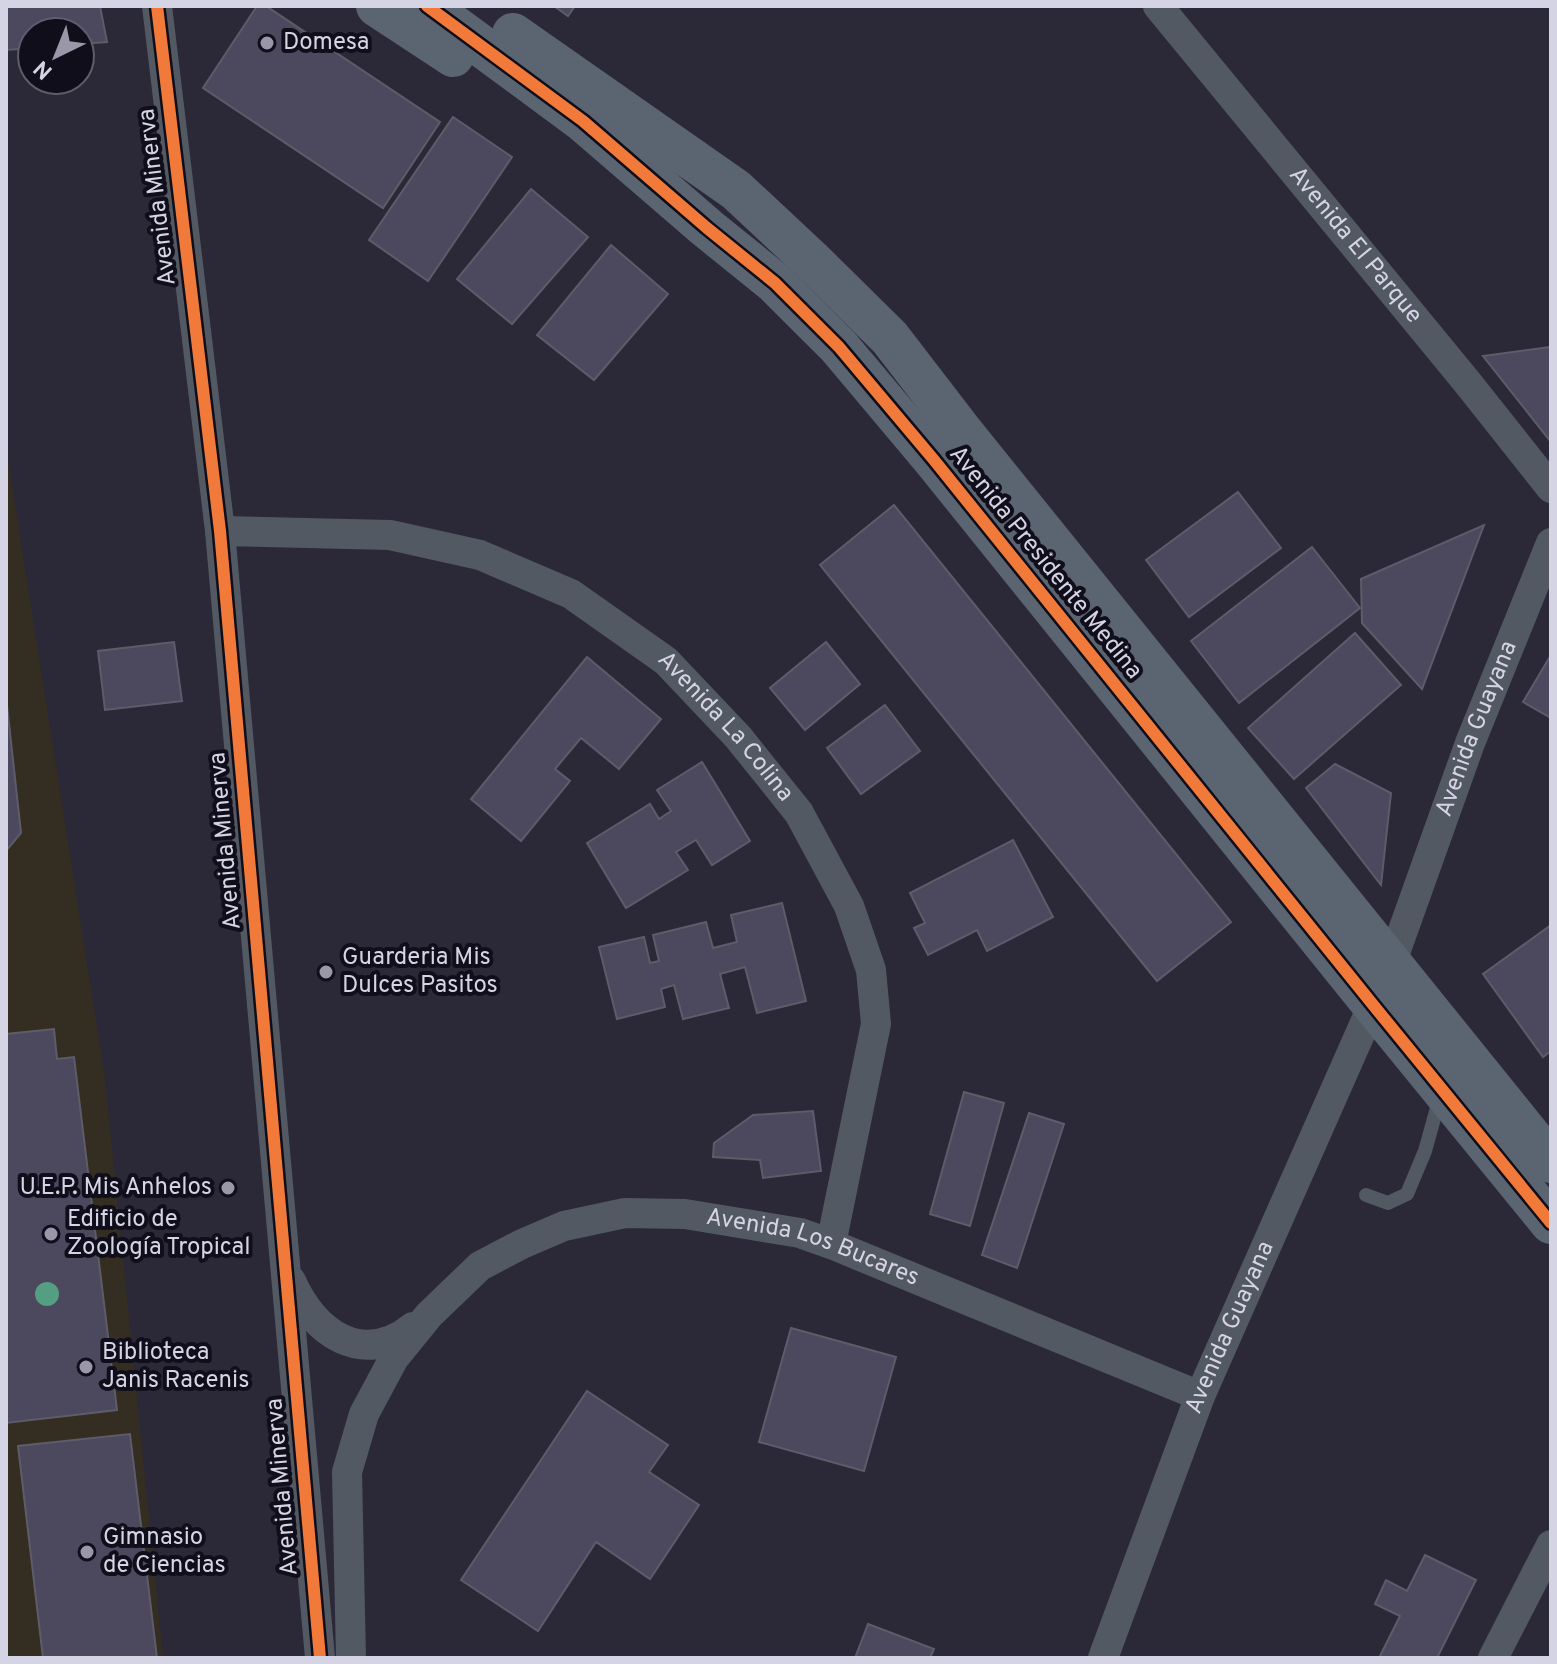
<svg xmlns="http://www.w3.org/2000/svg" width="1557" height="1664" font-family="Overpass,sans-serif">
	<rect width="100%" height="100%" fill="#2b2937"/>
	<!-- education -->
	<polygon fill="#342d21" points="6,447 105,1078 163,1658 6,1658"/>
	<!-- building -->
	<g fill="#4c485e" stroke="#5d5c68" stroke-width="2">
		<polygon points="6,6 100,6 107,42 80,44 80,32 32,32 32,48 6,50"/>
		<polygon points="257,6 266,6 440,122 383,208 203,88"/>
		<polygon points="554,6 575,6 568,16"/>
		<polygon points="453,117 512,157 428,281 369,240"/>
		<polygon points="531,189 588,237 512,324 457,279"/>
		<polygon points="611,245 668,294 594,380 537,335"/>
		<polygon points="1551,347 1551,442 1483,356"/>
		<polygon points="1238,492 1281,548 1189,617 1146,560"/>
		<polygon points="894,505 1231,922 1157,981 820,565"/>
		<polygon points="1484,525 1422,689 1362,623 1361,579"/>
		<polygon points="1312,547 1360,608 1239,703 1191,641"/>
		<polygon points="1355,633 1401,685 1294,779 1248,728"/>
		<polygon points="174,642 182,701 105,710 98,651"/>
		<polygon points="826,642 860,684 805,730 770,688"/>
		<polygon points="1551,655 1551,718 1523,702"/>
		<polygon points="587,657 661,719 619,769 581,738 555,769 570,781 521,841 471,799"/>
		<polygon points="6,696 21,833 6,851"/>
		<polygon points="885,705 920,751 861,794 827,748"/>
		<polygon points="702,762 750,841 712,865 696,840 676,852 688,870 626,908 587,843 650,804 659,819 671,811 657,790"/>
		<polygon points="1335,764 1391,793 1381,885 1306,788"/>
		<polygon points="1013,840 1053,917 987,951 977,930 928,955 914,928 925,923 910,893"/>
		<polygon points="782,903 806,1001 757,1013 745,967 720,974 729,1008 683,1019 674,985 661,989 665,1007 617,1019 599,947 644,937 650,963 659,961 653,935 706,922 713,948 737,942 731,915"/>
		<polygon points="1551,925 1551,1051 1543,1057 1483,974"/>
		<polygon points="54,1029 57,1059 74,1057 117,1410 6,1423 6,1034"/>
		<polygon points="964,1092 1004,1103 970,1226 930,1214"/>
		<polygon points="813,1111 821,1171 763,1178 760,1160 713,1157 714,1143 753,1115"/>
		<polygon points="1029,1113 1064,1124 1017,1268 982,1255"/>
		<polygon points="791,1328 896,1357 864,1471 759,1442"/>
		<polygon points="587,1391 668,1445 649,1472 699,1505 650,1579 596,1542 538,1631 461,1580"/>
		<polygon points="130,1434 157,1658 43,1658 18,1446"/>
		<polygon points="1425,1555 1476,1580 1437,1658 1379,1658 1400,1616 1375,1604 1386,1580 1407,1591"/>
		<polygon points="868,1624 934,1649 930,1658 855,1658"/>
	</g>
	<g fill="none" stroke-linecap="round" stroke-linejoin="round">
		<!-- lane -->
		<polyline stroke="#525963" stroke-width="14" points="1366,1195 1388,1203 1407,1194 1425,1151 1440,1097"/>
		<!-- street -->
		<g stroke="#525963" stroke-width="30">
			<polyline points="157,6 220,531 320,1658"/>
			<path id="s1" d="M 1158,6 L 1467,382 L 1551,488"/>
			<path id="s2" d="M 220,531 L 390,535 L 480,555 L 571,594 L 666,661 L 738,737 L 799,813 L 849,906 L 871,970 L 876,1024 L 831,1244"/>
			<path d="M 291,1281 C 313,1332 362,1368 413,1327"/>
			<path id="s3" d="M 351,1658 L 347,1472 L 364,1414 L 394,1358 L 429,1315 L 480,1266 L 522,1244 L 564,1226 L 625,1213 L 685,1214 L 800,1233 L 831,1244 L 1200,1396"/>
			<path id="s4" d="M 1103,1658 L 1200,1396 L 1391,964 L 1470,743 L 1551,543"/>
			<polyline points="1493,1658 1551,1545"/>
		</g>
		<!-- secondary -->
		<g stroke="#5b6471" stroke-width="42">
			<polyline points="377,6 453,56"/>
			<polyline points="427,6 583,121 707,228 775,283 839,347 934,460 1374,1006 1551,1223"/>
			<polyline points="513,34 736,190 811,260 890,338 963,433 1551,1162"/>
		</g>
		<!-- cycleway casing -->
		<g stroke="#100e1a" stroke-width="17">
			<g id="cycleway">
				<polyline points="157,6 220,531 320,1658"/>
				<polyline points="427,6 583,121 707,228 775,283 839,347 934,460 1374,1006 1551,1223"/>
			</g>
		</g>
		<!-- cycleway -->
		<use href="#cycleway" stroke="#f17a3a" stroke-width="12"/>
	</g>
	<!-- trees -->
	<circle fill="#549e81" cx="47" cy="1294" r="12"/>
	<!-- markers -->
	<g fill="#9a98a8" stroke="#100e1a" stroke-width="3">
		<circle cx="267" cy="43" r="8"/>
		<circle cx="326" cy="972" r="8"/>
		<circle cx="228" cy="1188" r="8"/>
		<circle cx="51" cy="1234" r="8"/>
		<circle cx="86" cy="1367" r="8"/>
		<circle cx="87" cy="1552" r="8"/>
	</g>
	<g text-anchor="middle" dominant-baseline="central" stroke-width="8" stroke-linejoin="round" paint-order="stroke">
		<!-- poi labels -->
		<g font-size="24" fill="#d5d4e5" stroke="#100e1a" text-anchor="start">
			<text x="283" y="43">Domesa</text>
			<text x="342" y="958">Guarderia Mis<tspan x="342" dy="28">Dulces Pasitos</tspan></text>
			<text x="212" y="1188" text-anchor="end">U.E.P. Mis Anhelos</text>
			<text x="67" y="1220">Edificio de<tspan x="67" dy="28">Zoología Tropical</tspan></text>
			<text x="102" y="1353">Biblioteca<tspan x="102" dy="28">Janis Racenis</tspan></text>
			<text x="103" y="1538">Gimnasio<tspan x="103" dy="28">de Ciencias</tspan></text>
		</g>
		<!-- street labels -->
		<g font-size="24" fill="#d5d4e5" stroke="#100e1a">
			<text transform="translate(158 197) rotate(-97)">Avenida Minerva</text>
			<text stroke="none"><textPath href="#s1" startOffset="310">Avenida El Parque</textPath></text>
			<text transform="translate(1045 563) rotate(51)">Avenida Presidente Medina</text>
			<text stroke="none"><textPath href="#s2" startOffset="566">Avenida La Colina</textPath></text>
			<text stroke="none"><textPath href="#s4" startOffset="1002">Avenida Guayana</textPath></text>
			<text transform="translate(226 841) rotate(-95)">Avenida Minerva</text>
			<text stroke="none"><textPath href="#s3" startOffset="784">Avenida Los Bucares</textPath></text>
			<text stroke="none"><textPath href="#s4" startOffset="354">Avenida Guayana</textPath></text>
			<text transform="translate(283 1487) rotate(-95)">Avenida Minerva</text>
		</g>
	</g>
	<!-- border -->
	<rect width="1557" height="1664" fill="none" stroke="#d5d4e5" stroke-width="16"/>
	<!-- north arrow -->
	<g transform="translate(56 56) rotate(223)"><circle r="38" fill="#100e1a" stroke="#5f5d6b" stroke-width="2"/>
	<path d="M0-6L14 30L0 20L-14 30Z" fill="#9a98a8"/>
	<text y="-12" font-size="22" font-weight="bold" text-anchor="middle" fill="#d5d4e5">N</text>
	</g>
</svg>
